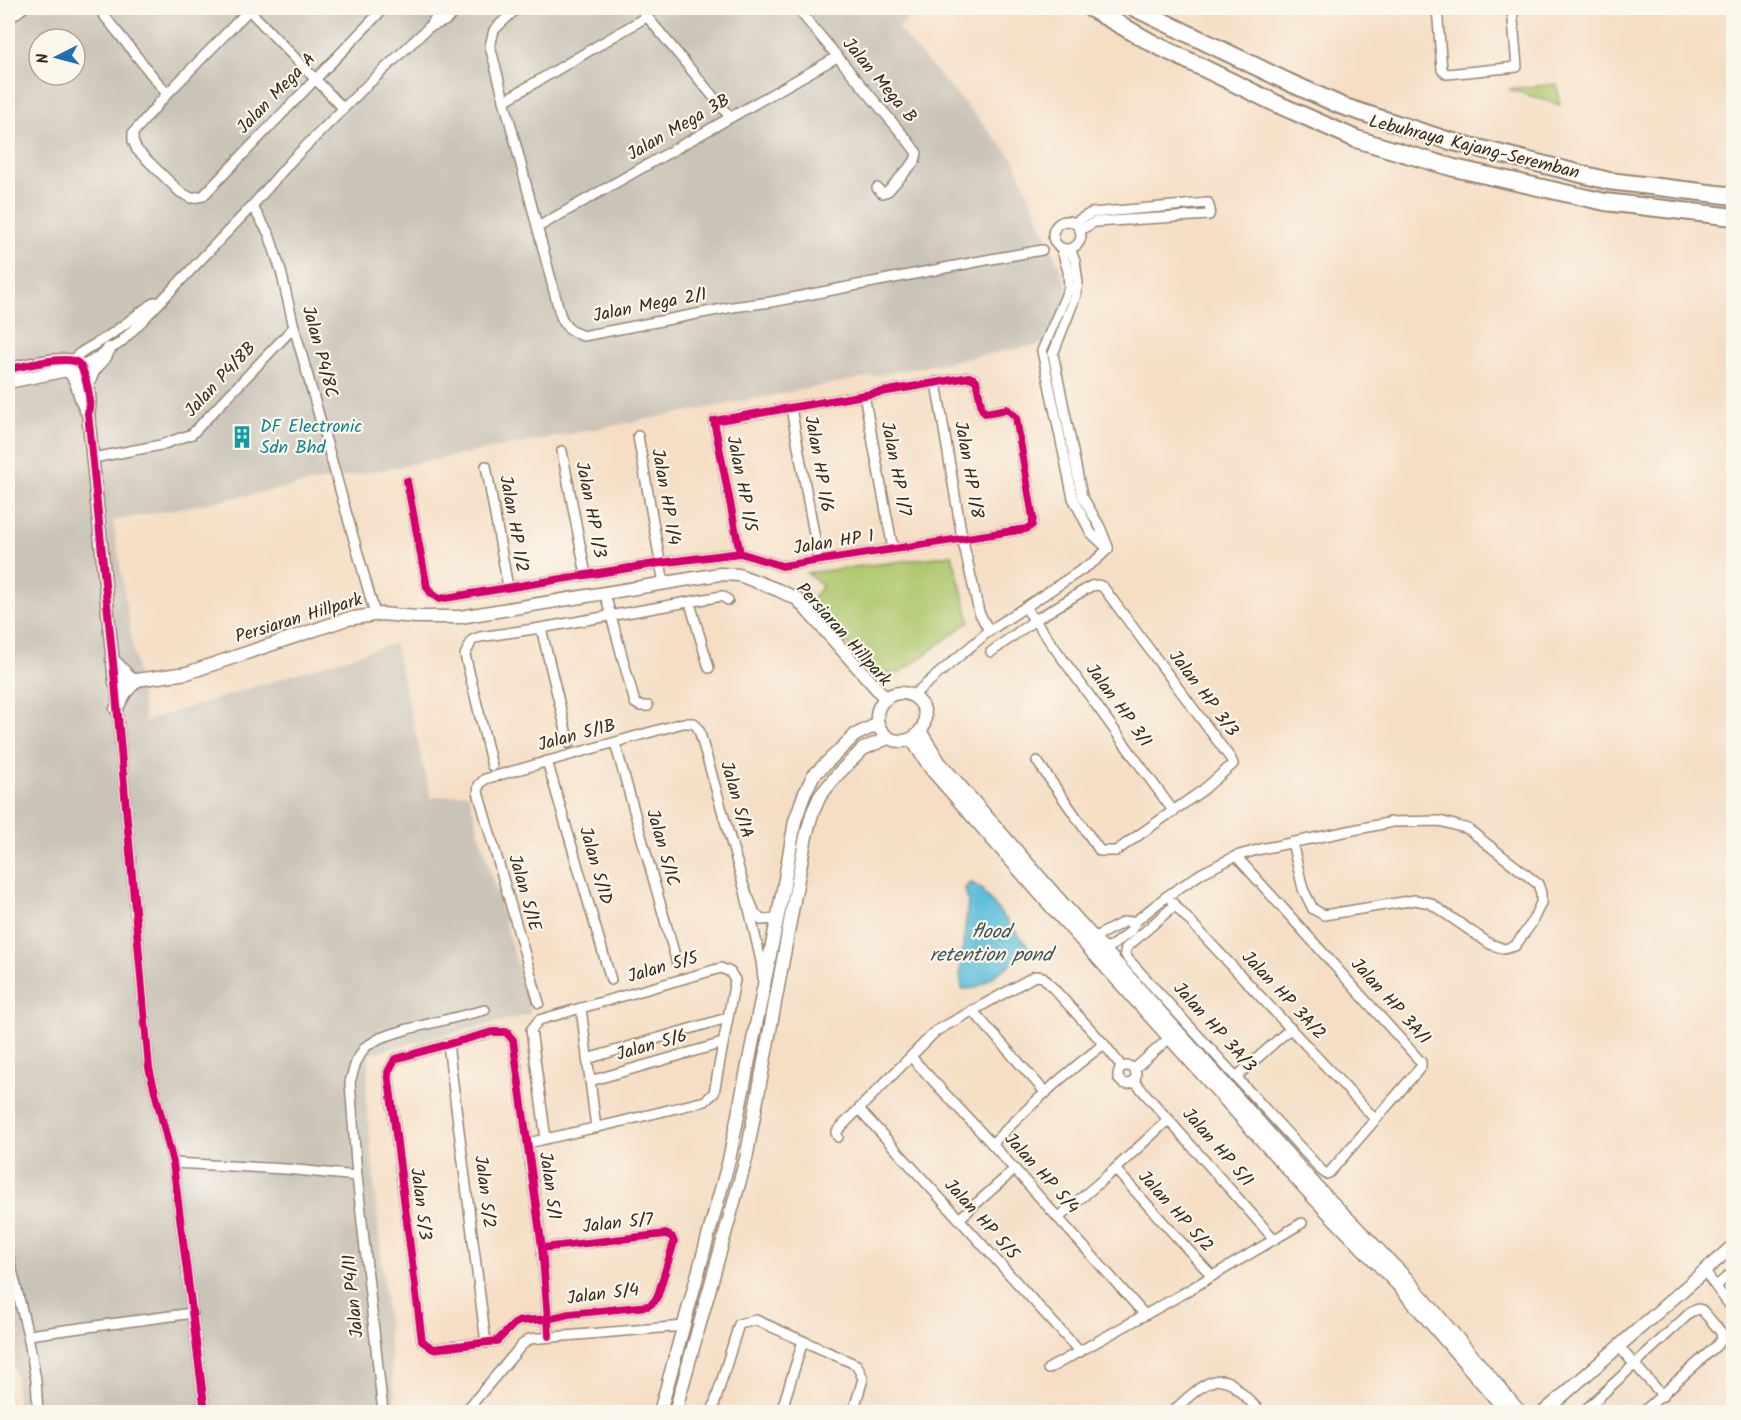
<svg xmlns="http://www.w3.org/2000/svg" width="1741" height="1420" font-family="Kalam,sans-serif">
	<rect width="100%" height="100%" fill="#fbf7ec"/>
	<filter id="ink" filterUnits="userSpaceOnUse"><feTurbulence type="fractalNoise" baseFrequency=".0167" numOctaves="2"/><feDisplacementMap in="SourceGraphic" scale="12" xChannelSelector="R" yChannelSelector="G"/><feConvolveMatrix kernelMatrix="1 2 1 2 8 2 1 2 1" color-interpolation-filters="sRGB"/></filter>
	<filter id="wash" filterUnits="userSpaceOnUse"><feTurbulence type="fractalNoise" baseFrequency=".008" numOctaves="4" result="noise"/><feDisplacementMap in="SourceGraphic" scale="24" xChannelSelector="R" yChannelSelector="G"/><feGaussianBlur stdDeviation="1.35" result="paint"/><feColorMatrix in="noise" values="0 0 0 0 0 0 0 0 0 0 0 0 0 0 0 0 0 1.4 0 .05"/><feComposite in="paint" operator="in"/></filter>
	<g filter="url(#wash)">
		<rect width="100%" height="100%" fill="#f5dec4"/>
		<!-- industrial -->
		<path fill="#cac3b8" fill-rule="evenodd" d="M 8,8 L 918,8 L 898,29 L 1014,159 L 1070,292 L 1052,342 L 113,521 L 145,721 L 394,643 L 431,798 L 468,793 L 531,1014 L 369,1054 L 366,1099 L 396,1412 L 18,1412 L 15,1372 L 8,1335 ZM 39,39 L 75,39 L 75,75 L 39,75 Z"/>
		<!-- green -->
		<g fill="#aec76d" stroke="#747846" stroke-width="1.5">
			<polygon points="1557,84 1560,105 1509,89"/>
			<polygon points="952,555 970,621 900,673 874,672 808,603 823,586 807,573"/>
		</g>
		<!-- water -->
		<polygon fill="#5bbeda" stroke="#4b747c" stroke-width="1.5" points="970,882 980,888 1027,945 1027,953 976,988 962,989 960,972 968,902 965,889"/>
	</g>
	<g filter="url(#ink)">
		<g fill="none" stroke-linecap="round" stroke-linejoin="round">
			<!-- street casing -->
			<g stroke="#988471" stroke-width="12">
				<g id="street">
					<polyline points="98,8 167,94"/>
					<polyline points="247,8 343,108"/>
					<path d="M 517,8 L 494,30 L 490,46 L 560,314 C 565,327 569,331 583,336 L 733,307 L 771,302 L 986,260 L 1042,250"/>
					<polyline points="640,8 730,117"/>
					<polyline points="797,8 908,141 917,153 915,161 888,191 882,193 877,188"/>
					<polyline points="1437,8 1442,70 1447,74 1517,67 1512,8"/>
					<polyline points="249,10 167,94 133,133 133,141 137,150 180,192 191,198 203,196 384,8"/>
					<polyline points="8,20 23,8"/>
					<polyline points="429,27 445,21 459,8"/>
					<polyline points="504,101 648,16"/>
					<polyline points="252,206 269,234 281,271 294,327 375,614"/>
					<circle cx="1067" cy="235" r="14"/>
					<polyline points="1074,223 1091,213 1208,203 1210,210 1209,215 1095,222 1080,230"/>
					<polyline points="538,227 837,57"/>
					<polyline points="1061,248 1068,271 1069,288 1042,351 1073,498 1091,533 1108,549"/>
					<polyline points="1070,249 1075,261 1078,283 1075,298 1053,354 1082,496 1100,527 1108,547"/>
					<path d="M 70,365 C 77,351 92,347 104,339 C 121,328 137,314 155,302"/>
					<polyline points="76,370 120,343 143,320 252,206 292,160 362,90 429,27 443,8"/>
					<polyline points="936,382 962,537 979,612 989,631"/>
					<polyline points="864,395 893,549"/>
					<polyline points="791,408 819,561"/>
					<polyline points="638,436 664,584"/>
					<polyline points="562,451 586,575"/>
					<polyline points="93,458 161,445 192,434 294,327"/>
					<polyline points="486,466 508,587"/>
					<polyline points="407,481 427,587 431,593 439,599 660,563 740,553 782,566 1026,529 1032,525 1033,518 1016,417 1007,409 985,413 982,409 976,380 969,377 714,421 740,553"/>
					<polyline points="605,594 635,703 640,706 648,706"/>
					<polyline points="690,603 709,668"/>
					<polyline points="1025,607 1174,812"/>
					<polyline points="541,628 569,743"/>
					<polyline points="991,652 1035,620 1091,586 1098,585 1103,587 1231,759 1233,764 1203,790 1116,851 1100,851 1037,761"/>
					<polyline points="115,683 149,1068 173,1163 205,1412"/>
					<polyline points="912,696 989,631 1095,561 1108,549"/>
					<polyline points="615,743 677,963"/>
					<polyline points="547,761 611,980"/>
					<polyline points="492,766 465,655 472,640 480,637 541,628 722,596 728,600"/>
					<polyline points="1172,902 1375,1119"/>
					<polyline points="1175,905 1126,948 1125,953 1128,959 1322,1171 1326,1174 1329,1173 1421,1067 1421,1062 1236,856"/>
					<polyline points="1089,940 1124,922 1136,921"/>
					<polyline points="1102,953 1130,932 1136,921 1167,896 1202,873 1236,856 1261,849 1392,822 1440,821 1468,829 1538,884 1541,893 1541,903 1531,924 1515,946 1504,949 1490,944 1430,903 1415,900 1324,915 1313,909 1303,889 1292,842"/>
					<polyline points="763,978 761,961 744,887 755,913 761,920 777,919"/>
					<polyline points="539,1003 478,792 479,785 485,779 683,723 694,723 699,730 744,887"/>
					<polyline points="581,1008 596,1128"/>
					<polyline points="972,1010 1046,1093"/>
					<polyline points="448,1044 486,1343"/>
					<polyline points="911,1057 992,1144 1145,1315"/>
					<polyline points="587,1059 727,1018"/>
					<circle cx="1127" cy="1075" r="9"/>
					<polyline points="1134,1069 1173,1035"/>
					<polyline points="1236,1077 1291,1028"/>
					<polyline points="590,1081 723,1043"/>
					<polyline points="1134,1081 1274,1239"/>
					<polyline points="859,1109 1080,1352"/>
					<polyline points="838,1137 836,1133 838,1130 936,1031 1035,976 1043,977 1104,1044 1122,1067"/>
					<path d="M 528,1143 C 587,1130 646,1116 705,1101 L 714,1093 L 735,980 L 730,972 L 721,968 L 539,1020 L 531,1030 L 546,1139"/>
					<path d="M 992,1144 C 1027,1108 1064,1074 1104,1044"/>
					<polyline points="173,1163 286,1169 357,1176"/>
					<polyline points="1115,1169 1212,1276"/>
					<polyline points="1058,1218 1115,1169 1169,1119"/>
					<polyline points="959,1219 1015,1169"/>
					<polyline points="542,1248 666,1234 672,1237 674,1242 658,1295 654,1302 648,1306 569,1314 548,1319 520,1321 514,1324 497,1341 433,1349 422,1341 388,1072 395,1059 492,1032 506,1032 513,1040 542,1248 548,1319 549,1336"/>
					<polyline points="8,1254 28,1335 36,1380 38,1412"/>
					<polyline points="1704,1271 1734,1311"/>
					<polyline points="1716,1286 1734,1271"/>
					<polyline points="28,1335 193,1313"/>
					<polyline points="1619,1347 1663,1396"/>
					<polyline points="1048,1369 1177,1297 1302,1223"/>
					<polyline points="383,1412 357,1176 350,1082 356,1062 365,1047 380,1038 408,1029 485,1010"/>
					<polyline points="465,1412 522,1345 529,1339 684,1326"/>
					<polyline points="712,1412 739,1324 756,1320 857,1365 863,1379 853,1412"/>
					<polyline points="781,1412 803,1341"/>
					<path d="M 1172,1412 C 1185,1401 1210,1372 1229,1382 C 1236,1386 1254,1406 1261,1412"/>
					<polyline points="1583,1412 1691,1312 1698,1309 1702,1310 1721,1332 1722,1339 1716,1346 1643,1412"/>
				</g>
			</g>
			<!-- secondary casing -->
			<g stroke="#988471" stroke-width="15">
				<g id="secondary">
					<path d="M 8,369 C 22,367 67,354 78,363 C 84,368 85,378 87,385 C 89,394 91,403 88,413 L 115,683 L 187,673 L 347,619 L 381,614 L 416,617 L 460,617 L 720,574 L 739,575 L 778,590 L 797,599 L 886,699"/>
					<path d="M 8,382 L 67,370 C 80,379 78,401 88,413"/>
					<polyline points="87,386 93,371 105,357 109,349"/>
					<polyline points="112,659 130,678 136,681 125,693 116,709"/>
					<circle cx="901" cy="717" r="24"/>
					<polyline points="920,731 940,763 1056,896 1319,1189 1407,1279 1520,1412"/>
					<polyline points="912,740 931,769 1048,903 1311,1195 1399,1286 1507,1412"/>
					<polyline points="660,1412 729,1160 783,890 795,821 804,795 813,776 855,735 878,724"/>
					<polyline points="675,1412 746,1159 806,836 812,814 820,796 838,774 863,749 888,738"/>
					<polyline points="1544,1412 1734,1245"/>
				</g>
			</g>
			<!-- highway casing -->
			<g stroke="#988471" stroke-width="20">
				<g id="highway">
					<polyline points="1090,8 1154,44 1275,103 1356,139 1454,168 1605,202 1734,217"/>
					<polyline points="1135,8 1286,81 1342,106 1450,141 1609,181 1734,196"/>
				</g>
			</g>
			<!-- street -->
			<use href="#street" stroke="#fff" stroke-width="9"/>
			<!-- secondary -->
			<use href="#secondary" stroke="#fff" stroke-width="12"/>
			<!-- highway -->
			<use href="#highway" stroke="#fff" stroke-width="16"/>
			<!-- cycleway casing -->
			<g stroke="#fbf7ec" stroke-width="11">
				<g id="cycleway">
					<path d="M 8,369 C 22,367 67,354 78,363 C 84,368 85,378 87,385 C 89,394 91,403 88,413 L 115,683 L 149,1068 L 173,1163 L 205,1412"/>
					<polyline points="407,481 427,587 431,593 439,599 660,563 740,553 782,566 1026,529 1032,525 1033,518 1016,417 1007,409 985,413 982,409 976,380 969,377 714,421 740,553"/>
					<polyline points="542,1248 666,1234 672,1237 674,1242 658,1295 654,1302 648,1306 569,1314 548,1319 520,1321 514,1324 497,1341 433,1349 422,1341 388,1072 395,1059 492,1032 506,1032 513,1040 542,1248 548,1319 549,1336"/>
				</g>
			</g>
			<!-- cycleway -->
			<use href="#cycleway" stroke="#d6006c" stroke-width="8"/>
		</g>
	</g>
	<!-- icons -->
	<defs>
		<g id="building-bare" transform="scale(1.8)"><path d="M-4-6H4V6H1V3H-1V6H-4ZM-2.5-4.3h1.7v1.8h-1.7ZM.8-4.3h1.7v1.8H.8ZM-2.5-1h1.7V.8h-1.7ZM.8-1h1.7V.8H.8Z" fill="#0f9aa8" stroke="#fbf7ec" stroke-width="2.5" paint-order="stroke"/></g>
	</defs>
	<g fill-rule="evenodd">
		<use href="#building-bare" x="242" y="437"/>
	</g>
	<g text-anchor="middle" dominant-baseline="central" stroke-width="4.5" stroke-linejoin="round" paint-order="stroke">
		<!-- street labels -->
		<g font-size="18" fill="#3b2a1e" stroke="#fbf7ec">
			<text transform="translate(879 81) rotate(50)">Jalan Mega B</text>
			<text transform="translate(277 94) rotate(-46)">Jalan Mega A</text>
			<text transform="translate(679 128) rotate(-30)">Jalan Mega 3B</text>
			<text transform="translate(1474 148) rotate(14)">Lebuhraya Kajang-Seremban</text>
			<text transform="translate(650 306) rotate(-11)">Jalan Mega 2/1</text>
			<text transform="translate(319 352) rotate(75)">Jalan P4/8C</text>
			<text transform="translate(221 380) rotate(-47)">Jalan P4/8B</text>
			<text transform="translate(818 464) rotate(80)">Jalan HP 1/6</text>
			<text transform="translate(895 469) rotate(79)">Jalan HP 1/7</text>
			<text transform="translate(968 470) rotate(80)">Jalan HP 1/8</text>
			<text transform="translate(741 484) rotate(79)">Jalan HP 1/5</text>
			<text transform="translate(665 497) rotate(80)">Jalan HP 1/4</text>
			<text transform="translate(590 510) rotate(79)">Jalan HP 1/3</text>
			<text transform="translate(513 524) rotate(80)">Jalan HP 1/2</text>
			<text transform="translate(834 543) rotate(-9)">Jalan HP 1</text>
			<text transform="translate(299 619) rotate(-17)">Persiaran Hillpark</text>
			<text transform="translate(843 635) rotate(48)">Persiaran Hillpark</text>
			<text transform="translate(1203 694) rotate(53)">Jalan HP 3/3</text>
			<text transform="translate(1118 706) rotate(54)">Jalan HP 3/1</text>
			<text transform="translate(577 736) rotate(-15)">Jalan 5/1B</text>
			<text transform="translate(736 800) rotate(74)">Jalan 5/1A</text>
			<text transform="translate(662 848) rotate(74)">Jalan 5/1C</text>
			<text transform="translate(595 866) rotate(74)">Jalan 5/1D</text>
			<text transform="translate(524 893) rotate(74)">Jalan 5/1E</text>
			<text transform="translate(663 968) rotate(-16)">Jalan 5/5</text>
			<text transform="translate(1283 996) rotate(47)">Jalan HP 3A/2</text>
			<text transform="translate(1390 1002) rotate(48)">Jalan HP 3A/1</text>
			<text transform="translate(1214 1028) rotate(48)">Jalan HP 3A/3</text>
			<text transform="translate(652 1046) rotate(-16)">Jalan 5/6</text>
			<text transform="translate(1217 1148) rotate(49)">Jalan HP 5/1</text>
			<text transform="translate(1041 1174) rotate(48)">Jalan HP 5/4</text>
			<text transform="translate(549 1186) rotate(82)">Jalan 5/1</text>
			<text transform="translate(484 1192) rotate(83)">Jalan 5/2</text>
			<text transform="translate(420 1204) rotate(83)">Jalan 5/3</text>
			<text transform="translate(1175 1212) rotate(48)">Jalan HP 5/2</text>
			<text transform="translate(981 1220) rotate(48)">Jalan HP 5/5</text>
			<text transform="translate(618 1224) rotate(-6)">Jalan 5/7</text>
			<text transform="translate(603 1295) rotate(-7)">Jalan 5/4</text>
			<text transform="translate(354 1296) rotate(-96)">Jalan P4/11</text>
		</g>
		<!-- culture labels -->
		<g font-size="18" fill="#0d838f" stroke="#fbf7ec" text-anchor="start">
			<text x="260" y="427">DF Electronic<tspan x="260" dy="21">Sdn Bhd</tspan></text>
		</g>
		<!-- water labels -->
		<g font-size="20" font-style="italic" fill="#455656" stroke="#fbf7ec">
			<text x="991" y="933">flood<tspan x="991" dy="23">retention pond</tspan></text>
		</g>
	</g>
	<!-- margin -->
	<rect width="1741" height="1420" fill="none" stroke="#fbf7ec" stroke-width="30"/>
	<!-- north arrow -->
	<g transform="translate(57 57) rotate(264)"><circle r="28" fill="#fbf7ec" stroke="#aea59a" stroke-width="1.5"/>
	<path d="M0-4.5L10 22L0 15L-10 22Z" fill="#1f6fb2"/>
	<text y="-9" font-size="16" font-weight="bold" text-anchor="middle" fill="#3b2a1e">N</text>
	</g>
</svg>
